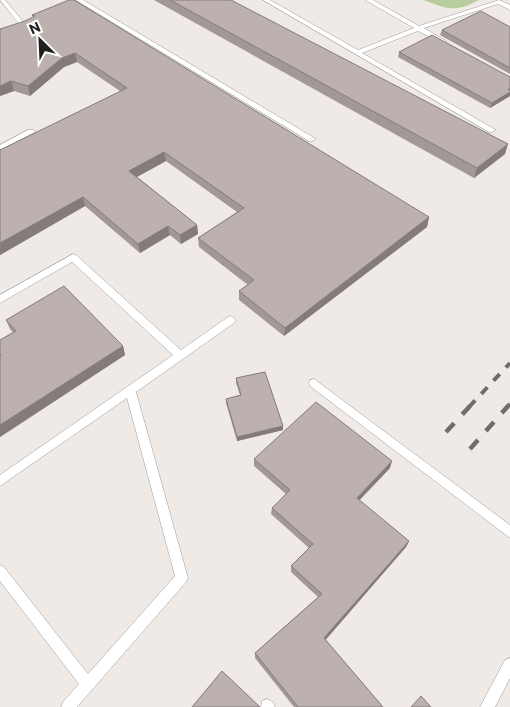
<svg xmlns="http://www.w3.org/2000/svg" width="510" height="707" font-family="Commissioner,sans-serif">
	<rect width="100%" height="100%" fill="#efeae6"/>
	<!-- forest -->
	<path fill="#b8cc9d" d="M 423,0 L 479,0 C 454,13 448,9 423,0 Z"/>
	<g fill="none" stroke-linecap="round" stroke-linejoin="round">
		<!-- service casing -->
		<g stroke="#9c9c9c" stroke-width="1">
			<g id="service">
				<polygon points="0,0 5,0 27,26 27,28 0,38 0,34 21,26"/>
				<polygon points="76,0 83,0 316,139 312,141 309,141"/>
				<polygon points="263,0 270,0 358,50 414,28 365,0 373,0 419,26 499,0 510,5 510,10 498,4 424,28 446,41 446,43 442,43 418,31 362,53 496,130 492,132 489,132"/>
				<polygon points="28,130 34,130 35,132 0,150 0,145"/>
				<polygon points="73,254 76,255 181,350 228,317 231,316 236,320 234,323 136,392 188,578 186,582 77,707 61,707 63,702 79,684 0,581 0,565 4,567 88,674 175,576 127,398 0,486 0,475 173,355 72,262 0,303 0,295"/>
				<polygon points="314,379 510,525 510,538 310,386 309,383 310,380"/>
				<polygon points="510,658 510,678 495,707 480,707 505,660"/>
				<polygon points="267,699 273,702 275,707 261,707 262,701"/>
			</g>
		</g>
		<!-- service -->
		<use href="#service" fill="#fff" fill-rule="evenodd"/>
		<!-- rail-far1 -->
		<g stroke="#6d6d6d" stroke-width="4" stroke-dasharray="9 9" stroke-linecap="butt">
			<polyline points="469,407 510,363"/>
			<polyline points="507,407 510,404"/>
		</g>
		<!-- rail -->
		<g stroke="#6d6d6d" stroke-width="4.5" stroke-dasharray="12 12" stroke-linecap="butt">
			<polyline points="446,432 470,406"/>
			<polyline points="470,449 508,406"/>
		</g>
	</g>
	<!-- wall -->
	<g fill="#a29896">
		<polygon points="154,0 231,0 505,154 474,178"/>
		<polygon points="32,15 429,217 427,227 284,336 239,300 239,291 248,285 199,247 198,238 237,212 166,161 137,177 197,225 198,234 181,244 170,235 140,253 85,206 0,255 120,91 77,62 64,67 30,96 14,91 0,96 25,21 33,17"/>
		<polygon points="510,27 510,74 440,35 442,30"/>
		<polygon points="399,52 510,77 510,96 490,108 398,57"/>
		<polygon points="6,320 123,346 125,355 0,437 0,340 13,332 10,329"/>
		<polygon points="236,378 283,430 237,441 226,403 226,399 240,395 236,383"/>
		<polygon points="254,459 390,468 359,500 409,541 406,547 325,639 383,707 294,707 255,658 255,653 318,597 291,572 291,566 309,548 271,514 272,508 286,494 254,466"/>
	</g>
	<!-- shaded-wall -->
	<g fill="#847c7a">
		<polygon points="75,53 77,62 64,67 30,96 28,86 62,58"/>
		<polygon points="11,81 14,91 0,96 0,86"/>
		<polygon points="508,89 510,89 510,96 490,108 492,103"/>
		<polygon points="508,144 505,154 474,178 477,168"/>
		<polygon points="164,152 166,161 131,180 129,171"/>
		<polygon points="83,197 85,206 0,255 0,243"/>
		<polygon points="429,217 427,227 284,336 285,328"/>
		<polygon points="197,225 198,234 181,244 180,235"/>
		<polygon points="168,226 170,235 140,253 138,244"/>
		<polygon points="123,346 125,355 0,437 0,425"/>
		<polygon points="283,426 283,430 237,441 237,437"/>
		<polygon points="392,461 390,468 355,505 357,498"/>
		<polygon points="409,541 406,547 323,643 324,638"/>
	</g>
	<!-- building -->
	<g fill="#bcb1af" stroke="#847c7a">
		<polygon points="69,0 74,0 429,217 285,328 239,291 254,280 198,238 244,208 164,152 129,171 197,225 180,235 168,226 138,244 83,197 0,243 0,150 127,88 75,53 62,58 28,86 11,81 0,86 0,29 25,21 35,16 32,15"/>
		<polygon points="170,0 231,0 508,144 477,168"/>
		<polygon points="481,11 510,27 510,68 442,30"/>
		<polygon points="432,35 510,77 510,89 508,89 510,90 510,92 492,103 399,52"/>
		<polygon points="64,286 123,346 0,425 0,356 1,355 0,354 0,340 16,331 6,320"/>
		<polygon points="265,372 283,426 237,437 226,399 241,395 236,378"/>
		<polygon points="316,402 392,461 357,498 409,541 324,638 383,707 298,707 255,653 322,594 291,566 313,544 272,508 290,490 254,459"/>
		<polygon points="222,671 260,707 192,707"/>
		<polygon points="421,696 431,707 411,707"/>
	</g>
	<!-- north arrow -->
	<g transform="translate(40 40) rotate(336)" stroke="#ffffff" stroke-width="4" paint-order="stroke">
	<path d="M0-4L9 19L0 12L-9 19Z" fill="#1f1f1f"/>
	<text y="-8" font-size="14" font-weight="bold" text-anchor="middle" fill="#1f1f1f">N</text>
	</g>
</svg>
